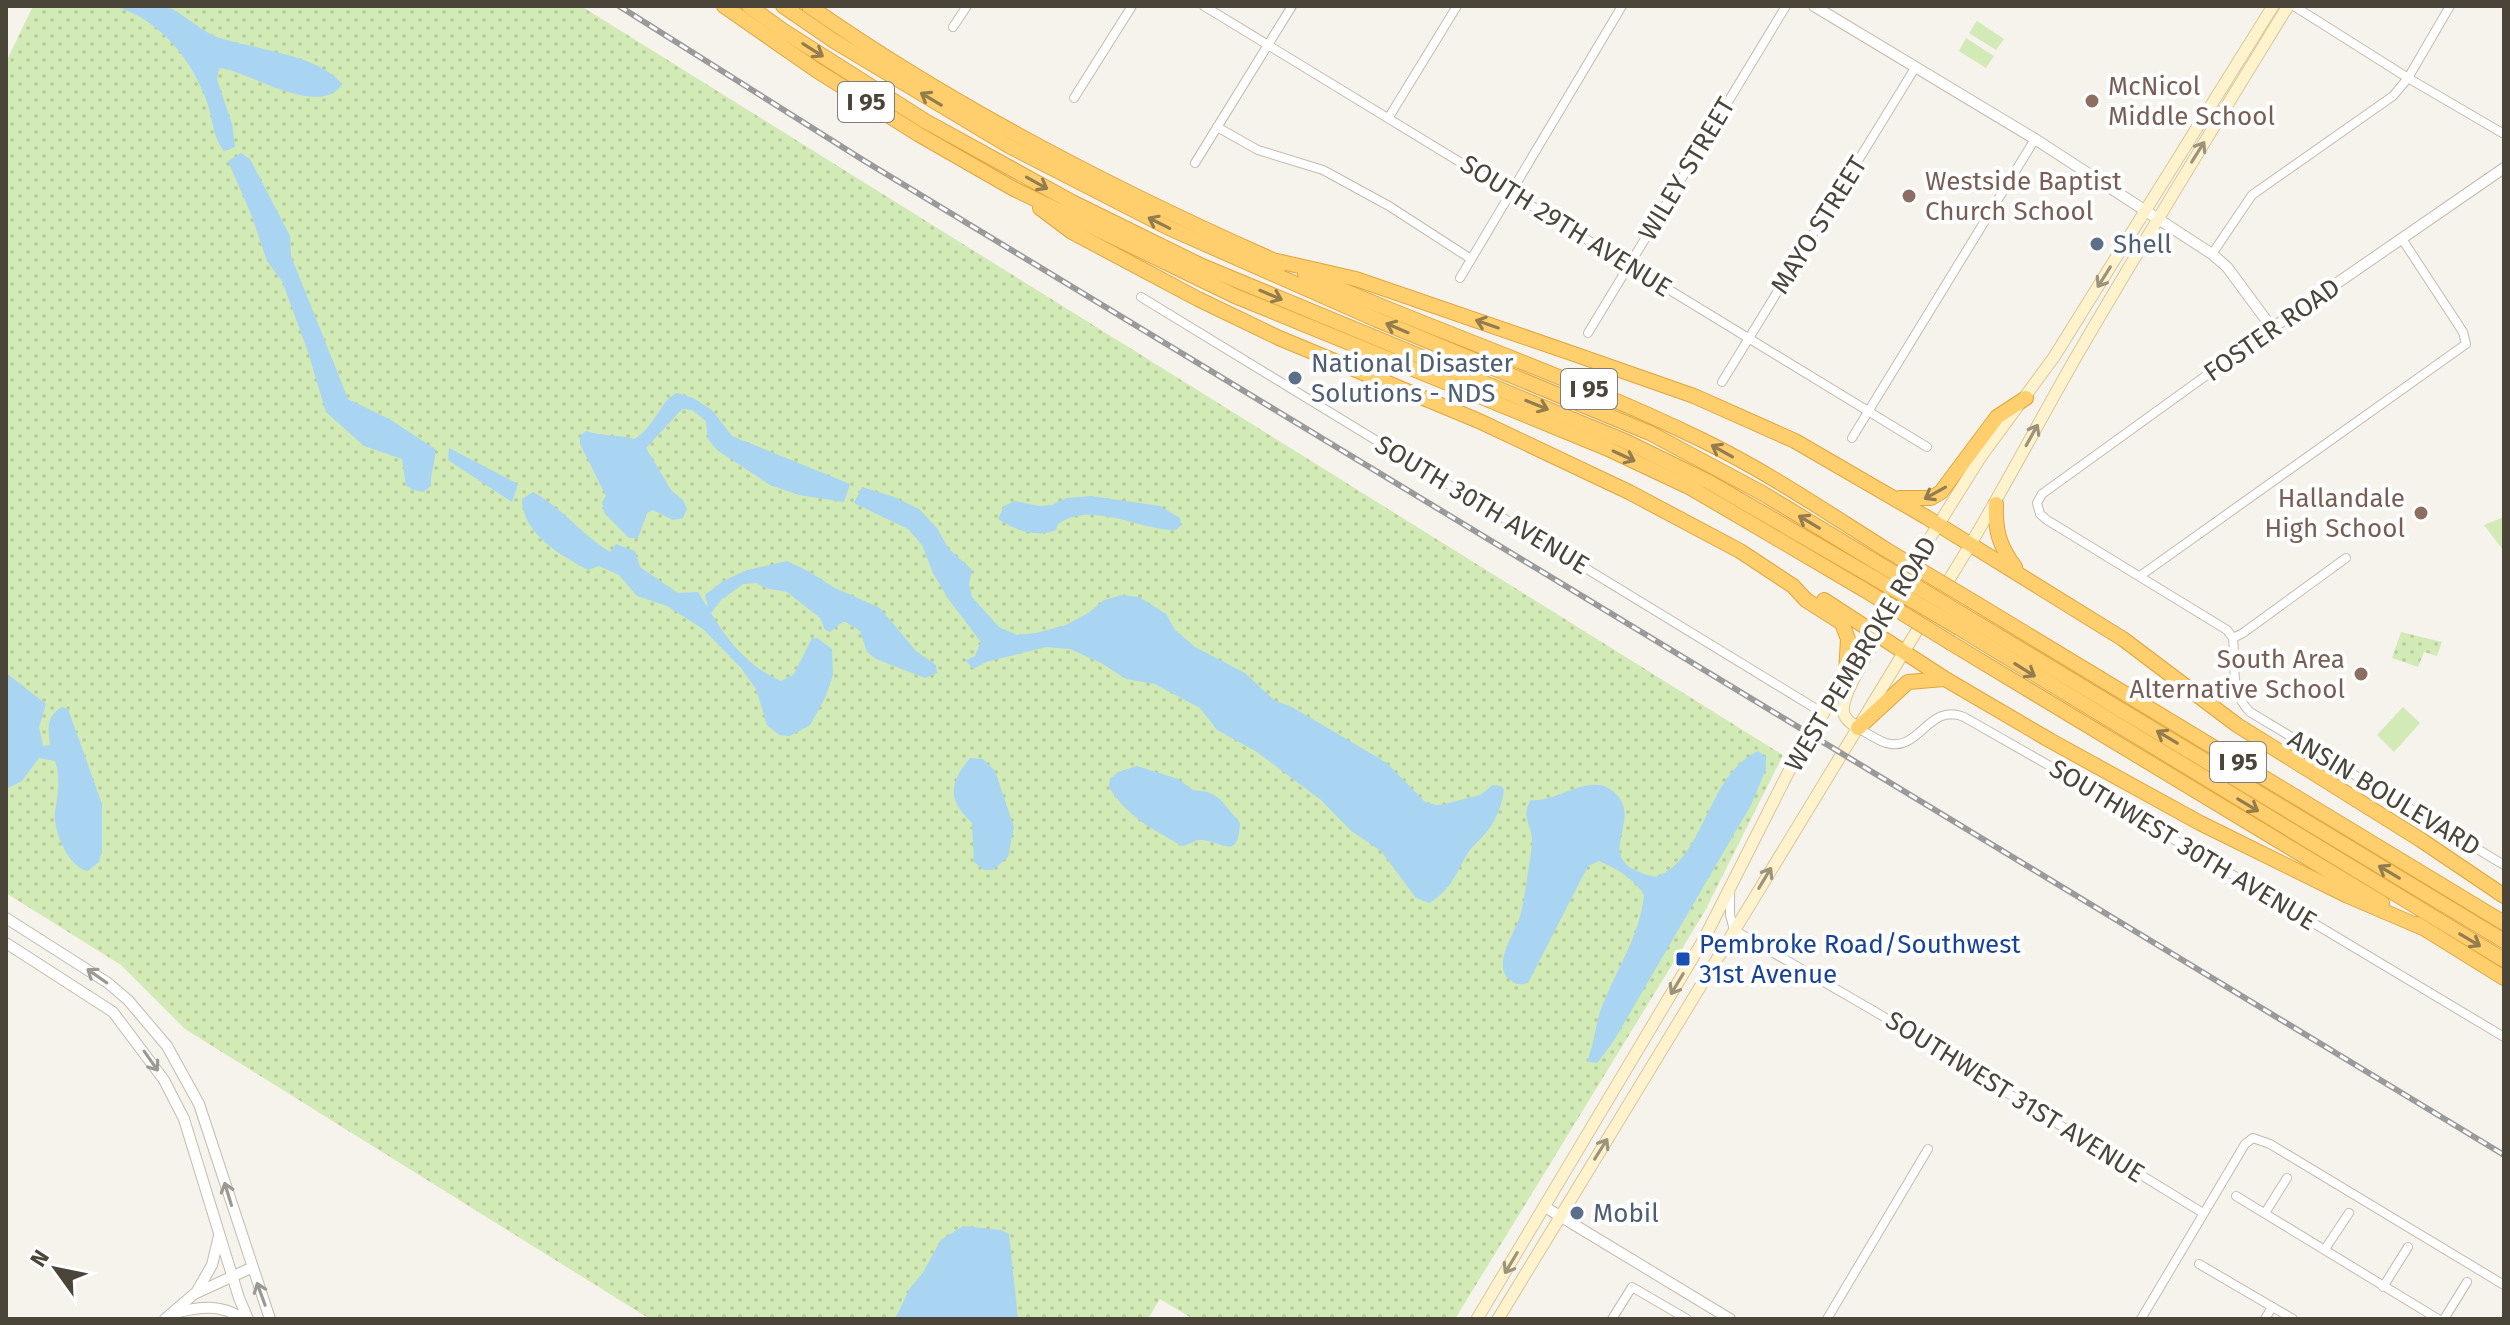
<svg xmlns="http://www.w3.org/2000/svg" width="2510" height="1325" font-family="'Fira Sans',sans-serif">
	<defs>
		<pattern id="green-dots" width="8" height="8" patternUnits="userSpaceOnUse" patternTransform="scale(2)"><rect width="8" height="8" fill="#d2eab5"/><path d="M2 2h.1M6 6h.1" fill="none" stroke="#b6ca9c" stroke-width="1.8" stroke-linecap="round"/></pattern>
	</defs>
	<rect width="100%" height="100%" fill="#f6f3ec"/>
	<!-- green -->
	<g fill="url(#green-dots)">
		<polygon points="33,6 581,6 1783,755 1705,911 1455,1319 1193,1319 1160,1299 1148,1319 650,1319 185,1029 121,965 6,893 6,62"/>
		<polygon points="2401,632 2442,642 2437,656 2424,652 2418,667 2392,658"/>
	</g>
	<!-- pitch -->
	<g fill="#d2eab5">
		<polygon points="1977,21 2004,39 1996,50 1969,33"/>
		<polygon points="1966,38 1994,56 1986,68 1959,51"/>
		<polygon points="2504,517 2504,551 2484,525"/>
		<polygon points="2403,707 2420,723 2394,752 2377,735"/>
	</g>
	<!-- water -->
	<g fill="#a9d4f2">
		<path d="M 114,6 C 130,6 147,4 163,6 C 178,8 200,31 217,37 C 251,49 319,54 342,84 C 320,120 245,69 219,68 L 217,79 L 232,124 L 235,147 L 224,151 C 212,135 214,123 208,105 C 193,60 160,19 114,6 Z"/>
		<path d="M 241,153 L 250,159 L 290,236 L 291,256 L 348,399 L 391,420 L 435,449 C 436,462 430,473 431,486 L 423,492 L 413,490 L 406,485 L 402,459 L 364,446 L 326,412 L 307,349 L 282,281 L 267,261 L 251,214 L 228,161 Z"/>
		<path d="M 677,393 L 693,398 L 712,410 L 732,436 L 850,484 L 844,502 L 799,495 L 770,485 L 717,450 L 708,439 L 706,421 L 692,410 L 682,409 L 646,448 L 671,490 L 683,500 L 687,509 L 683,518 L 673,520 L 653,510 L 647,513 L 638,538 L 629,538 L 605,514 L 602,502 L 606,496 L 580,444 L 580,436 L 586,431 C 603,437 617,434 634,439 C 655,428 659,401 677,393 Z"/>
		<polygon points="449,448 518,484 512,502 448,460"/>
		<path d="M 862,487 L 894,497 L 919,509 L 937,528 L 948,548 L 972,570 L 969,584 L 972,597 L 999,627 L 1017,635 L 1036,633 L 1066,625 L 1090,612 L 1104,600 L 1122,595 L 1139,597 L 1166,614 L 1175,630 L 1195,647 L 1245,673 L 1275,701 L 1292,707 L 1387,763 L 1425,802 L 1436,805 L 1445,804 L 1480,795 L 1493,785 L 1501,786 L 1504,790 C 1502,806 1495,823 1484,835 C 1479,841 1471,847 1467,854 C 1456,874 1450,891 1429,903 L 1416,898 L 1381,851 L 1350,830 L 1321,800 L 1257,752 L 1217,730 L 1200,708 L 1155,684 L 1126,679 L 1101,663 L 1070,649 L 1046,647 L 986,662 L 973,669 L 966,660 L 975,656 L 981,642 L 949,600 L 933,573 L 922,545 L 908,529 L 854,503 Z"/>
		<path d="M 533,492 C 562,508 582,535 610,552 L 616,544 L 635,551 L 640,567 L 678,593 L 698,592 L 708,608 L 705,595 L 723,581 L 747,570 L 787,561 L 810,572 L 833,587 L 880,608 L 916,651 L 936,665 L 937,673 L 925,678 L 876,659 L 867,652 L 860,631 L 844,621 L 830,632 L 825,630 L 820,618 L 787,592 L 765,588 L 757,583 L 743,584 L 721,600 L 711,613 C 728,642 750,668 781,681 L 794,674 L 812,638 L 817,638 L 832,649 L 833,675 L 825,698 L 810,725 L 790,736 L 779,735 L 767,725 L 756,689 L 741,668 L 703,629 L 667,606 L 637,596 L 619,575 L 599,566 L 588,570 C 562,556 522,534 522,499 Z"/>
		<path d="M 1091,496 L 1160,506 L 1180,518 L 1181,525 L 1176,530 C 1139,530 1091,500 1058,524 L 1056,530 C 1036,538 1015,530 998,519 L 1004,506 L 1015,501 L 1039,506 L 1052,505 L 1066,498 Z"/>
		<path d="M 6,673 L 46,704 L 39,727 L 43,746 L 50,745 C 48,728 46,716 62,707 L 68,709 L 102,804 L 102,850 L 99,862 L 88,871 C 69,868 53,831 55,812 C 58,794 61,780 55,761 L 39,758 L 22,781 L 6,789 Z"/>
		<path d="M 1758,751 L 1766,757 L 1766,769 L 1751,805 L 1613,1042 L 1597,1063 L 1587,1061 C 1594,1045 1595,1028 1600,1012 C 1614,973 1641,935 1644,894 C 1631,877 1618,869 1599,861 L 1588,866 L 1528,983 C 1521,985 1516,985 1510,980 C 1491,965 1515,933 1520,916 C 1525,900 1526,882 1529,866 C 1530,858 1532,849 1532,841 C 1532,824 1520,817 1531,800 C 1560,803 1593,767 1618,796 C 1642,825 1587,862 1656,877 C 1662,874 1668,871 1673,867 C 1707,838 1712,773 1758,751 Z"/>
		<path d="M 970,758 L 983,759 L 995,771 L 1014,827 L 1008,857 L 993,870 L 984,870 L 974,862 L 972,823 C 947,799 949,784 970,758 Z"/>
		<path d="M 1137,766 L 1178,779 L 1193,790 L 1208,792 L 1220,799 L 1240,823 C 1238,863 1222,840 1200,840 C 1195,840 1188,845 1182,846 C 1154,830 1126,816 1109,787 L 1110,779 L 1118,772 Z"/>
		<polygon points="963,1226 1001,1230 1009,1234 1018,1319 895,1319 910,1288 922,1274 941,1240"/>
	</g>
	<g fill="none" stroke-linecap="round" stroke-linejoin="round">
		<!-- minor casing -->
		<g stroke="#c2bbae" stroke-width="10">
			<g id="minor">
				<polyline points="1204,6 1927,447"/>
				<polyline points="2294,6 2408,78 2504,134"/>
				<polyline points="953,27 967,6"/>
				<polyline points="1074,98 1132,6"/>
				<polyline points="1389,117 1457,6"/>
				<polyline points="1217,127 1258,150 1323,170 1389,206 1471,259"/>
				<polyline points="1195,163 1292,6"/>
				<polyline points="2212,254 2252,195 2393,96 2408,78 2450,6"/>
				<polyline points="1460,278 1622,6"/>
				<polyline points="1141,297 1823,713"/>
				<polyline points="1588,333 1786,6"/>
				<polyline points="1722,382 1915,68"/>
				<polyline points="1852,438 2035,139"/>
				<polyline points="2140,576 2466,344 2463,332 2402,239"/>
				<polyline points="2233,638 2227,630 2047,520 2040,514 2037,503 2042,494 2272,328"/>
				<path d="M 2233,638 C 2236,664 2229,692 2250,712 L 2504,865"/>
				<polyline points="2233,638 2243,633 2346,558"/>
				<path d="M 1858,728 C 1867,733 1877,740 1886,743 C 1920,753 1928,702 1964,717 L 2071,778 L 2504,1037"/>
				<polyline points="1730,892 1730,915 1734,930 1874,1011 2203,1213"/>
				<polyline points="2236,1196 2438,1319"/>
				<polyline points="2265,1213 2287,1178"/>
				<polyline points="2325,1249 2349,1213"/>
				<polyline points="2199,1264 2293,1319"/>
				<polyline points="2383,1287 2408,1247"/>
				<polyline points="1612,1319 1632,1287 1687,1319"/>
				<polyline points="1827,1319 1928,1149"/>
				<polyline points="2141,1319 2245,1144 2253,1138 2270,1144 2504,1285"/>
				<polyline points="2265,1319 2272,1307"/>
				<polyline points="2444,1319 2467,1282"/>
			</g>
		</g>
		<!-- tertiary casing -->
		<g stroke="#c2bbae" stroke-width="12">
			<g id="tertiary">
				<polyline points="1814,6 2035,139 2212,254 2227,267 2272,328 2504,168"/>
				<polyline points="6,918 108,983 128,1000 167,1046 199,1104 270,1319"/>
				<polyline points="6,943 113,1012 164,1080 184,1119 239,1298 248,1319"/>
				<polyline points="1545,1207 1730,1319"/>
				<polyline points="197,1291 212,1265 219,1236"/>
				<path d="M 174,1313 C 199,1307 221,1303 243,1319"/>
				<polyline points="165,1319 194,1294 251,1268"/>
			</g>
		</g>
		<!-- secondary casing -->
		<g stroke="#d6c79b" stroke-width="13">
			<g id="secondary">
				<polyline points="1910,570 1980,458 2054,357 2273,6"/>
				<path d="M 1933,605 C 1984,526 2026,445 2072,364 C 2142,243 2215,125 2288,6"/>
				<path d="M 1858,728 C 1853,724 1846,721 1844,714 C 1839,700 1864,660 1872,646 L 1872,639"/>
				<polyline points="1477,1319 1704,939 1791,767 1901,585"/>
				<polyline points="1498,1319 1924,619"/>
			</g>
		</g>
		<!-- motorway casing -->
		<g stroke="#e0a43c" stroke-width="16">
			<g id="motorway">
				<polyline points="724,6 816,70 918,134 1014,189 1235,296 1606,448 1691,488 1863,589"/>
				<polyline points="749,6 782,30 925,121 1072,202 1202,266 1627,442 1709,482 1871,576"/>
				<polyline points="783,6 834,41 1009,146 1169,228 1375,319 1650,433 1762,493 1876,562"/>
				<path d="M 809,6 C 956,109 1118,192 1282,264"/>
				<polyline points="1040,208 1072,232 1198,299 1279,338 1479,421 1629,492 1740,551 1793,586 1806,600 1842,623 1848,639 1846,674"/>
				<polyline points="1277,261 1356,279 1574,354 1694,396 1795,441 1926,517 2123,639 2237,725 2421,840 2504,896"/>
				<path d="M 1305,274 C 1436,332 1573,377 1702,440 C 1766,471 1825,511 1885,549"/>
				<polyline points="1900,498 1931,498 1941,492 1997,417 2026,398"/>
				<path d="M 1996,504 C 1995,530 1999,546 2015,567"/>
				<polyline points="1824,600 1947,680 2051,741 2200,823 2348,896 2423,928"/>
				<polyline points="1972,601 2504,923"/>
				<polyline points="1967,617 2504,941"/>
				<polyline points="1959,628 2504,960"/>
				<polyline points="1951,643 2382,903"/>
				<polyline points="1858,728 1908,682 1944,679"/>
				<polyline points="2417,924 2504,978"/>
			</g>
		</g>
		<!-- minor -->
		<use href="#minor" stroke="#fff" stroke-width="8"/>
		<!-- tertiary -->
		<use href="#tertiary" stroke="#fff" stroke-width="10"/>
		<!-- secondary -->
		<use href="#secondary" stroke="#fff3cd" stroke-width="11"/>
		<!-- motorway -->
		<use href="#motorway" stroke="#ffcf6e" stroke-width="14"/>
		<!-- rail casing -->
		<g stroke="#9a9a9a" stroke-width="6">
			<polyline id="rail" points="619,6 863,160 2504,1155"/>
		</g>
		<!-- rail -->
		<use href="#rail" stroke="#fff" stroke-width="3" stroke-dasharray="9" stroke-linecap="butt"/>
		<!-- motorway-bridge casing -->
		<g stroke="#e0a43c" stroke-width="16" stroke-linecap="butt">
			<g id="motorway-bridge">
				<polyline points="1885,549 1972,601"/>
				<polyline points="1876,562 1967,617"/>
				<polyline points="1871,576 1959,628"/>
				<polyline points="1863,589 1951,643"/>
			</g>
		</g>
		<!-- motorway-bridge -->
		<use href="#motorway-bridge" stroke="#ffcf6e" stroke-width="14"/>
	</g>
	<!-- one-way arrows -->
	<defs><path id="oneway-shaft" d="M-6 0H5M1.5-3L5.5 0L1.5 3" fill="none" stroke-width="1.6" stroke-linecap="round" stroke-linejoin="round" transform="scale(2)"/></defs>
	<g stroke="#937c4e">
		<use href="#oneway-shaft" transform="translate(813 50) rotate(32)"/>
		<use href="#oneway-shaft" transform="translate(931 99) rotate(-149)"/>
		<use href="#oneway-shaft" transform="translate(1037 183) rotate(29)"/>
		<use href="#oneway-shaft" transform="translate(1159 223) rotate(-153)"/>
		<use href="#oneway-shaft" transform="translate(1271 295) rotate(23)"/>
		<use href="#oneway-shaft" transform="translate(1487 324) rotate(-161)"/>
		<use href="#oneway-shaft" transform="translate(1397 328) rotate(-157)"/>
		<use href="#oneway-shaft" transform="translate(1537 405) rotate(22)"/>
		<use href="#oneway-shaft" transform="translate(1722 451) rotate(-151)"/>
		<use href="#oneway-shaft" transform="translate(1624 456) rotate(25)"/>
		<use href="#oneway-shaft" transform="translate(1935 493) rotate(151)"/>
		<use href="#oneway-shaft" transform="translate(1809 522) rotate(-149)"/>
		<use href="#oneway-shaft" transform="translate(2025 670) rotate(32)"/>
		<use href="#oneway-shaft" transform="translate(2167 737) rotate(-149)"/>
		<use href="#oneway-shaft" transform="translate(2248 805) rotate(31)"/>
		<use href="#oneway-shaft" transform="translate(2389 872) rotate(-149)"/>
		<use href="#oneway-shaft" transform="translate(2470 940) rotate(31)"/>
	</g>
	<g stroke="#9c937c">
		<use href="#oneway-shaft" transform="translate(2198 152) rotate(-58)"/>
		<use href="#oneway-shaft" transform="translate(2104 277) rotate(122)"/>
		<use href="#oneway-shaft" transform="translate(2032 435) rotate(-61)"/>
		<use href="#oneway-shaft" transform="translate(1765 878) rotate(-59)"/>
		<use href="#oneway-shaft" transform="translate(1677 984) rotate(121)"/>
		<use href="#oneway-shaft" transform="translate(1601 1149) rotate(-58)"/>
		<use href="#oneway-shaft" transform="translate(1511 1263) rotate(121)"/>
	</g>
	<g stroke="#9c9892">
		<use href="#oneway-shaft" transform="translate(97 976) rotate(-145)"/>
		<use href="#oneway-shaft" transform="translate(151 1061) rotate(55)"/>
		<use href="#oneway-shaft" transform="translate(228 1194) rotate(-107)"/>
		<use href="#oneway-shaft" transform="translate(261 1294) rotate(-110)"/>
	</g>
	<!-- markers -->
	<g fill="#8d6e63" stroke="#fff" stroke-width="3">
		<circle cx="2092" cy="101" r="8"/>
		<circle cx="1909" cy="196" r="8"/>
		<circle cx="2421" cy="513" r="8"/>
		<circle cx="2361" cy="674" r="8"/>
	</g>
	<g fill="#5c6f8a" stroke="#fff" stroke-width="3">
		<circle cx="2097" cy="244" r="8"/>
		<circle cx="1295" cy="378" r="8"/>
		<circle cx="1577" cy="1213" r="8"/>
	</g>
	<rect fill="#1a4fb4" stroke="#fff" stroke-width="3" x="1675" y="951" width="16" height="16" rx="4"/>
	<g text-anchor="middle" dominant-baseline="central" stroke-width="8" stroke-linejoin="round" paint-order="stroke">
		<!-- shield labels -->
		<g fill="#fff" stroke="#817c74" stroke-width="2">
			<rect x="838" y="82" width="56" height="40" rx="6"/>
			<rect x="1561" y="369" width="56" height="40" rx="6"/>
			<rect x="2210" y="742" width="56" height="40" rx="6"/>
		</g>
		<g font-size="24" font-weight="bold" fill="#4b4439">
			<text x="866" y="102">I 95</text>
			<text x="1589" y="389">I 95</text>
			<text x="2238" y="762">I 95</text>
		</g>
		<!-- education labels -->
		<g font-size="26" fill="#785e54" stroke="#fff" text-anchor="start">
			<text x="2108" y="86">McNicol<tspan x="2108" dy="30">Middle School</tspan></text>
			<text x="1925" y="181">Westside Baptist<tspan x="1925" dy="30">Church School</tspan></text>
			<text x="2405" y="498" text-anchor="end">Hallandale<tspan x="2405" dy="30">High School</tspan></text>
			<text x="2345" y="659" text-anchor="end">South Area<tspan x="2345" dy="30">Alternative School</tspan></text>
		</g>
		<!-- street labels -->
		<g font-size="26" fill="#4b4439" stroke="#fff">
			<text transform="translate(1687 169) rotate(-59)">WILEY STREET</text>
			<text transform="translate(1819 225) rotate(-58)">MAYO STREET</text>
			<text transform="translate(1566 226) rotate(32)">SOUTH 29TH AVENUE</text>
			<text transform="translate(2272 330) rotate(-35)">FOSTER ROAD</text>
			<text transform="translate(1482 505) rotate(31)">SOUTH 30TH AVENUE</text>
			<text transform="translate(1861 654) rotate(-59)">WEST PEMBROKE ROAD</text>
			<text transform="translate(2384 793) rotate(31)">ANSIN BOULEVARD</text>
			<text transform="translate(2183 845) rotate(31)">SOUTHWEST 30TH AVENUE</text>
			<text transform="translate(2015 1097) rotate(32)">SOUTHWEST 31ST AVENUE</text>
		</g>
		<!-- service labels -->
		<g font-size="26" fill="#4e5e75" stroke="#fff" text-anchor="start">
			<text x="2113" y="244">Shell</text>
			<text x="1311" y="363">National Disaster<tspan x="1311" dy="30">Solutions - NDS</tspan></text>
			<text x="1593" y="1213">Mobil</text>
		</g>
		<!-- transit labels -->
		<g font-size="26" fill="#164399" stroke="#fff" text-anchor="start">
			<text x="1699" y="944">Pembroke Road/Southwest<tspan x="1699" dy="30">31st Avenue</tspan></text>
		</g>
	</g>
	<!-- border -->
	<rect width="2510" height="1325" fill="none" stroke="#4b4439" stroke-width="16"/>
	<!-- north arrow -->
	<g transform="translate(56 1269) rotate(303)" stroke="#ffffff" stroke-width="6" paint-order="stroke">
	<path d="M0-6L14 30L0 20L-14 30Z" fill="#4b4439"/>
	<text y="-12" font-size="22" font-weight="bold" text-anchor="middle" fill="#4b4439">N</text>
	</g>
</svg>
